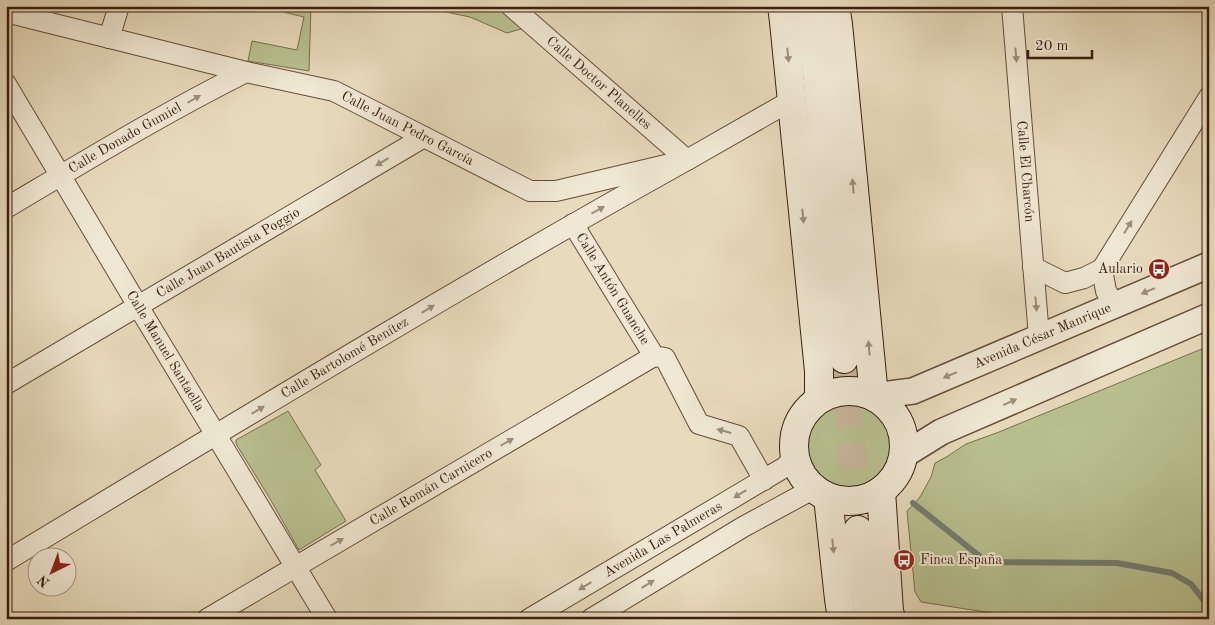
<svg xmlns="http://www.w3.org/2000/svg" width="1215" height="625" font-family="'Old Standard TT',serif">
	<rect width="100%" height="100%" fill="#e8dbbd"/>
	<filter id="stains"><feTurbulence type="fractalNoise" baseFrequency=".004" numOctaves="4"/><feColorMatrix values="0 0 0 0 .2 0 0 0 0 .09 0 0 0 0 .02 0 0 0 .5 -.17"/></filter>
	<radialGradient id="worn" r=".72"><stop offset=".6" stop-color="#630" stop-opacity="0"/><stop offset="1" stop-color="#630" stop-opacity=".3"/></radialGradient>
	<!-- green -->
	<g fill="#b8c090" stroke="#796e50">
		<polygon points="258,6 311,6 309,71 248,61 252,41 297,50 304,17"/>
		<polygon points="415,6 499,6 524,28 507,33 470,17 441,11 415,11"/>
		<polygon points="1209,346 1209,619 1030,619 921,602 915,592 907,511 920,497 931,477 935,463 948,456 966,444 999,432"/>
		<circle cx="849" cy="446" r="44"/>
		<polygon points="288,411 321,465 315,470 346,521 299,550 269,497 236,444 236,440"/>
	</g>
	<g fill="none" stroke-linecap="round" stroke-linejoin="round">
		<!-- stream -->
		<polyline stroke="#727c70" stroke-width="6" points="913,503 987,562 1117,563 1172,573 1191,584 1209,607"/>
		<!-- secondary-tunnel -->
		<polyline stroke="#c5b59a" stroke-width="28" stroke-dasharray="28 14" stroke-linecap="butt" points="844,359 858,530"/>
		<!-- minor casing -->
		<g stroke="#664c3a" stroke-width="22">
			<g id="minor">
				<path id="s1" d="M 1012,6 L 1039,337"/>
				<path id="s2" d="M 6,12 L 246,72 L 334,91 L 530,191 L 556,191 L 687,160 L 792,100"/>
				<polyline points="109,38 119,6"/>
				<path id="s3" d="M 6,84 L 138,306 L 327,619"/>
				<path id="s4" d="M 6,208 C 85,161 164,113 246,72"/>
				<path id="s5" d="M 573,224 L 654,356 L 665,358 L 699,424 L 739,436 L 764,480"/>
				<polyline points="1033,267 1065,283 1084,278 1102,269"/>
				<polyline points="1102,269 1209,97"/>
				<polyline points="1102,269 1106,291 1115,306"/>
				<path id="s6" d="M 6,384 L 424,137"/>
				<path id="s7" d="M 6,561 C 232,425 457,288 687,160 L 511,6"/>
				<path id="s8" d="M 207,619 L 654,356"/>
				<path id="s9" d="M 529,619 L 785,467 L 795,457"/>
				<polyline points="591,619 743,527 813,489"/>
			</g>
		</g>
		<!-- tertiary casing -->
		<g stroke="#664c3a" stroke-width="28">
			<g id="tertiary">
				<path id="s10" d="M 874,396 L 913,391 L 1209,265"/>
				<polyline points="904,455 941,432 1209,316"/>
			</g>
		</g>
		<!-- secondary casing -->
		<g stroke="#3a1d0f" stroke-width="30">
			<g id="secondary">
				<polyline points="782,6 784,22 819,371 819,399"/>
				<polyline points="809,6 817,73 844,359"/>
				<polyline points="835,6 838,24 874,396"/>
				<circle cx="849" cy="446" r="55"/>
				<polyline points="881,491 889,611 891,619"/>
				<polyline points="828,497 839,599 842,619"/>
				<polyline points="858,530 859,547 870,619"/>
			</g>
		</g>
		<!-- minor -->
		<use href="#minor" stroke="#f0e8d4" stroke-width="20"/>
		<!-- tertiary -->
		<use href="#tertiary" stroke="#f0e8d4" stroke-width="25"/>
		<!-- secondary -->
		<use href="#secondary" stroke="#f0e8d4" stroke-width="28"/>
	</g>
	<!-- one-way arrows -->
	<defs><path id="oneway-solid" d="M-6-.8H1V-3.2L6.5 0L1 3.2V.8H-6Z" transform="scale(1.25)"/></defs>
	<g fill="#9e8d7b">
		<use href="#oneway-solid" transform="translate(788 55) rotate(84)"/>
		<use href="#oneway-solid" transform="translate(1016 55) rotate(85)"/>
		<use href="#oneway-solid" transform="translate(194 99) rotate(-30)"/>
		<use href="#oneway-solid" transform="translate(382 162) rotate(149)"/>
		<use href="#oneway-solid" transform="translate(853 186) rotate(-95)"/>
		<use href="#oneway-solid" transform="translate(598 210) rotate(-29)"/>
		<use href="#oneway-solid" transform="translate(803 216) rotate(84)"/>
		<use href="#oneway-solid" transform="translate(1128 227) rotate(-58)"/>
		<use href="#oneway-solid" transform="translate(1148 291) rotate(157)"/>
		<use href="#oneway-solid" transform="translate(1036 304) rotate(85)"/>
		<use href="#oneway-solid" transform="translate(428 309) rotate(-31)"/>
		<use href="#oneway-solid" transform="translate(869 348) rotate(-95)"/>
		<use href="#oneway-solid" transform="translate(950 375) rotate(157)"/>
		<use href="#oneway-solid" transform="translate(1010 402) rotate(-24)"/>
		<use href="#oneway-solid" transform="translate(258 410) rotate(-31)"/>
		<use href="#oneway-solid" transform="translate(724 431) rotate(-165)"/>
		<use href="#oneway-solid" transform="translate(507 442) rotate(-30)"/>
		<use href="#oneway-solid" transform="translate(740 494) rotate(149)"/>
		<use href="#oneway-solid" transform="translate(337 542) rotate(-30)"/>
		<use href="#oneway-solid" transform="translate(833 546) rotate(84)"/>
		<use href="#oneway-solid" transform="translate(648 584) rotate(-31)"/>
		<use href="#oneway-solid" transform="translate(585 586) rotate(149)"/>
	</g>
	<!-- icons -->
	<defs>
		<g id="bus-disc" transform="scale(1.125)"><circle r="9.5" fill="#8f2418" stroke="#f0e8d4"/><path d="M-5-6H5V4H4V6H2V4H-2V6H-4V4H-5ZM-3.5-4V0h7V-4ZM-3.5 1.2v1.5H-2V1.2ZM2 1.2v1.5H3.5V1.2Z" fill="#fff"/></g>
	</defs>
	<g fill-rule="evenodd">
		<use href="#bus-disc" x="1159" y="269"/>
		<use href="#bus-disc" x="904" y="560"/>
	</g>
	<g text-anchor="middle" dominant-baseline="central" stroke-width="4" stroke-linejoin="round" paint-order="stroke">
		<!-- street labels -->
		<g font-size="14" fill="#3a1d0f" stroke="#f0e8d4">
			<text transform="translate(599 83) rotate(41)">Calle Doctor Planelles</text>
			<text stroke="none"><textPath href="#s2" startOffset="420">Calle Juan Pedro García</textPath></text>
			<text stroke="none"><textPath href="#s4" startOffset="138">Calle Donado Gumiel</textPath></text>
			<text stroke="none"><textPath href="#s1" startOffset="166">Calle El Charcón</textPath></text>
			<text stroke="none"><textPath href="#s6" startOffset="258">Calle Juan Bautista Poggio</textPath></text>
			<text stroke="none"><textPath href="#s5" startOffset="76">Calle Antón Guanche</textPath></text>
			<text stroke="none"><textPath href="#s10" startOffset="180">Avenida César Manrique</textPath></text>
			<text stroke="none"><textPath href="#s3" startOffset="311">Calle Manuel Santaella</textPath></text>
			<text stroke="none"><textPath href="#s7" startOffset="395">Calle Bartolomé Benítez</textPath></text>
			<text stroke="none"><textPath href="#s8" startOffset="260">Calle Román Carnicero</textPath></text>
			<text stroke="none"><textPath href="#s9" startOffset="156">Avenida Las Palmeras</textPath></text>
		</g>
		<!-- poi labels -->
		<g font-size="14" fill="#3a1d0f" stroke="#f0e8d4" text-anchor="end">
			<text x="1143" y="269">Aulario</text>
			<text x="920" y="560" text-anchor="start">Finca España</text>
		</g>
	</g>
	<!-- margin -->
	<rect width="1215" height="625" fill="none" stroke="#e8dbbd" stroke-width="25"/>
	<rect x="8" y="8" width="1200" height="610" fill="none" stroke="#3a1d0f" stroke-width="2.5"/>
	<rect x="12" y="12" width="1190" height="600" fill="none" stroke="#3a1d0f"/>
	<!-- north arrow -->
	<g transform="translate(52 572) rotate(222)"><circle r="24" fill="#f0e8d4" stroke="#a79785"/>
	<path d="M0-4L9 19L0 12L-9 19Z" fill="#8f2418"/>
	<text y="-8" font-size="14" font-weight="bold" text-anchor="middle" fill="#3a1d0f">N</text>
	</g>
	<!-- scale -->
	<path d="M1028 50v8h64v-8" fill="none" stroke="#3a1d0f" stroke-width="2.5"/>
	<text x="1035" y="50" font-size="15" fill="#3a1d0f" stroke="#f0e8d4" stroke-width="4" paint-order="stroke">20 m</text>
	<rect width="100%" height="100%" filter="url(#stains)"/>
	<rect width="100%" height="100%" fill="url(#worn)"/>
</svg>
